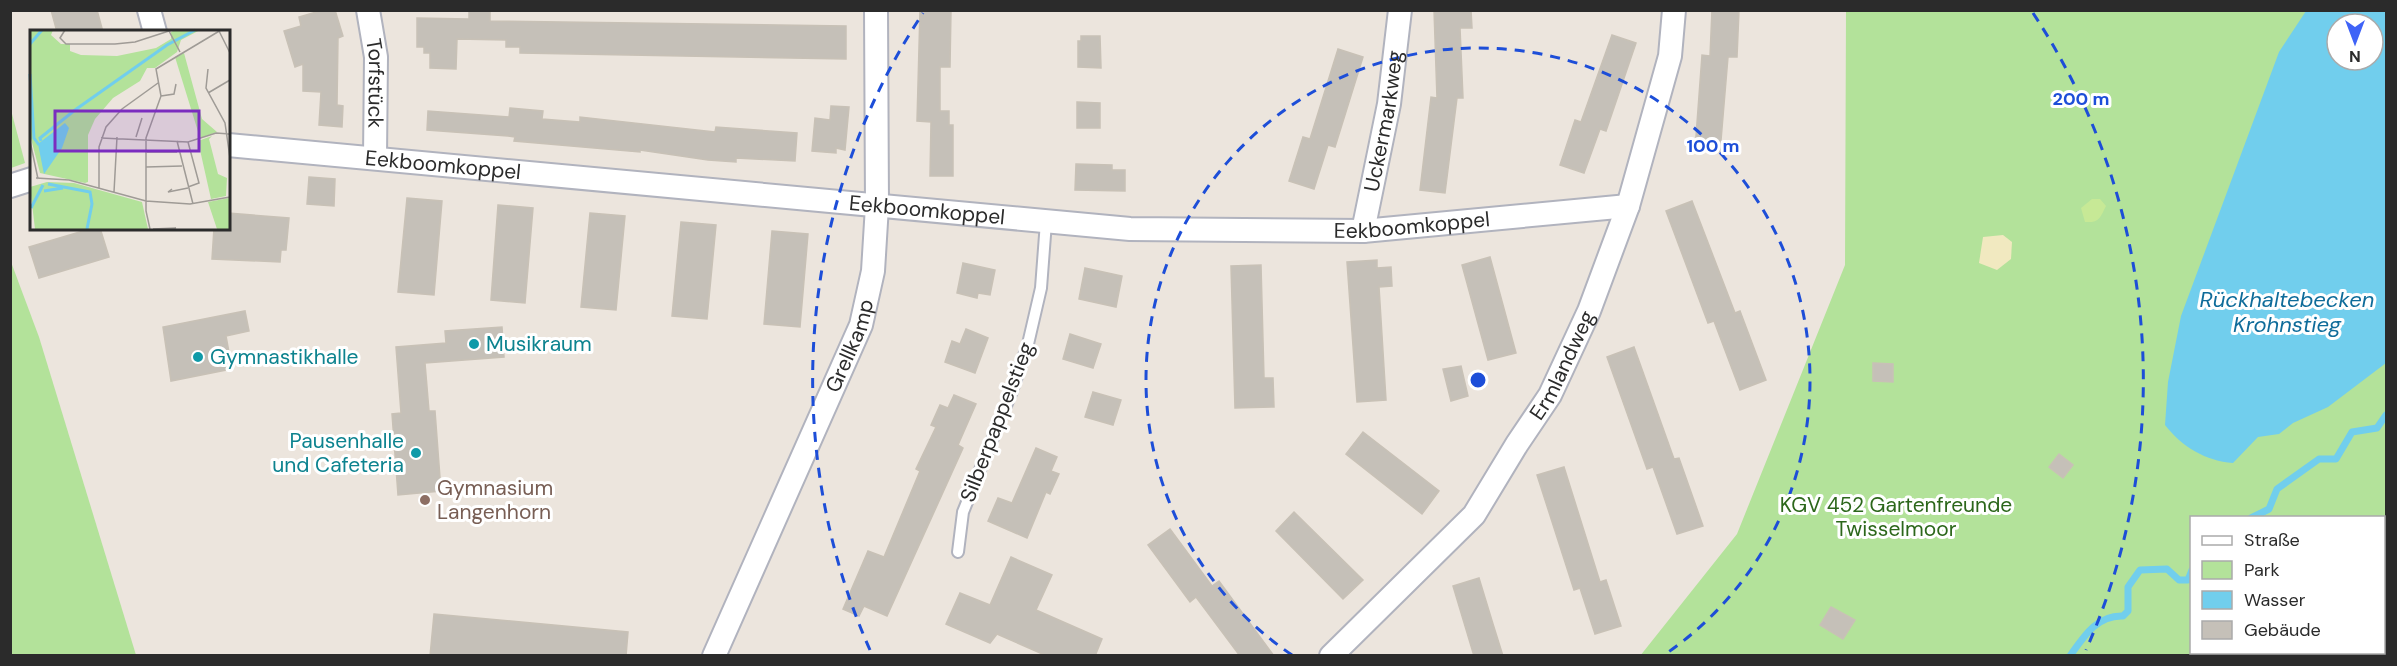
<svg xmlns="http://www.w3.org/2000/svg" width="2397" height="666" font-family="'DM Sans',sans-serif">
	<rect width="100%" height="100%" fill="#ece5dd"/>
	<!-- green -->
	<g fill="#b3e29a" fill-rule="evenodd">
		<path d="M 1846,11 L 2386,11 L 2386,655 L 1640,656 L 1737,534 L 1845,265 ZM 2337,24 L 2373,24 L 2373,60 L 2337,60 ZM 2192,518 L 2384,518 L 2384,652 L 2192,652 Z"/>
		<polygon points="11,110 25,163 11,168 10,168"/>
		<polygon points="11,262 39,337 136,655 11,655"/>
	</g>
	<!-- sand -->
	<polygon fill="#f1e9c0" points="2003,235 2012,242 2011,259 1997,270 1979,263 1983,237"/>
	<!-- pitch -->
	<path fill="#c7e996" d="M 2092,199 L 2100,199 L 2106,206 C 2100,218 2099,223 2085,222 L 2081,208 Z"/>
	<!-- water -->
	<path fill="#71ceed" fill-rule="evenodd" d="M 2306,11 L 2386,11 L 2386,363 L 2328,407 L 2293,423 L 2279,434 L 2258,437 L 2233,463 C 2206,461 2182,447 2165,425 L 2168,382 L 2181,316 L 2279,52 ZM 2337,24 L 2373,24 L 2373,60 L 2337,60 Z"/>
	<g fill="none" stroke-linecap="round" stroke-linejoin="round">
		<!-- stream -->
		<g stroke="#71ceed" stroke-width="7">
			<polyline points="2251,518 2269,509 2277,489 2319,459 2336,459 2352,432 2377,428 2386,415"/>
			<path d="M 2070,656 C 2084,636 2097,615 2123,616 L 2128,611 L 2128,587 L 2140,570 L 2167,569 L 2179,580 L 2188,580 L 2192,570"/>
		</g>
	</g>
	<!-- building -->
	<g fill="#c5c0b8" stroke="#c8c1b6" stroke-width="1.5">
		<polygon points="51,10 97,10 103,32 57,32"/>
		<polygon points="323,10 335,10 343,36 338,38 337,105 343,106 342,127 319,125 321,92 303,91 303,64 295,67 284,31 301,26 299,17"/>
		<polygon points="469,10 490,10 490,21 846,26 846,59 520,53 520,47 506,47 506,40 457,39 456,69 430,68 430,53 424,53 424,47 417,47 417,18 469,19"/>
		<polygon points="920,10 951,10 950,67 940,67 940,111 949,111 949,125 953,125 953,176 930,176 931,122 917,121"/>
		<polygon points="1434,10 1471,10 1472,28 1460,28 1463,98 1457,98 1445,193 1420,190 1431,97 1437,98"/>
		<polygon points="1712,10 1739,10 1737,57 1728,57 1720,152 1695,150 1702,55 1710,56"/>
		<polygon points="1612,35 1636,43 1606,131 1600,129 1584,173 1560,165 1575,120 1581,122"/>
		<polygon points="1081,36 1100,36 1101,68 1078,67 1078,41 1081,41"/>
		<polygon points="1338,49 1363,57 1335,147 1328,145 1314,189 1289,181 1303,137 1310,139"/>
		<polygon points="1077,102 1100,103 1100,128 1077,128"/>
		<polygon points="831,106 849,107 845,150 836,148 836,153 812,151 815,118 830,120"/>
		<polygon points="510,108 543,111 542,119 580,122 580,117 715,132 716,127 797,133 795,161 736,158 736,162 708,160 640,150 640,152 514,141 515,137 508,136 427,130 428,111 509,117"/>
		<polygon points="1076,164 1112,165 1112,170 1125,170 1125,191 1075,190"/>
		<polygon points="309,177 335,179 334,206 307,204"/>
		<polygon points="407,198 442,201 434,295 398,292"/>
		<polygon points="1692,201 1735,313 1740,311 1766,380 1740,390 1714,321 1708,323 1666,211"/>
		<polygon points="498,205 533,208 525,303 491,300"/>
		<polygon points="228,213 289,218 286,250 281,250 280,262 212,259 214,228 228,228"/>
		<polygon points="590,213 625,216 616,310 581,307"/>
		<polygon points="681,222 716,225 707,319 672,316"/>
		<polygon points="93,228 100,228 109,257 39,278 29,247"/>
		<polygon points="772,231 808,234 800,327 764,324"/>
		<polygon points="1490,257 1516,353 1488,360 1462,265"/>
		<polygon points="1377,260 1377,268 1391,267 1392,286 1379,287 1386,400 1357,402 1347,262"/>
		<polygon points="963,263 995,270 990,295 978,293 977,298 957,293"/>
		<polygon points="1261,265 1264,378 1273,378 1274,407 1235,408 1231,266"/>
		<polygon points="1085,268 1122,276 1116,307 1079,299"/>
		<polygon points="245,311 249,331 226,336 232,369 171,381 163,327"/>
		<polygon points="502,327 504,357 425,363 429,411 435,411 441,491 398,495 392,414 401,413 396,347 446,343 445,331"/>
		<polygon points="966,329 988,338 975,373 945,362 952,341 960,344"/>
		<polygon points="1070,334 1101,344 1093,368 1063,359"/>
		<polygon points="1634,347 1674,459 1679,458 1703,526 1677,534 1653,467 1647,469 1607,357"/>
		<polygon points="1873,363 1893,364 1893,382 1873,381"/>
		<polygon points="1461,366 1468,396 1451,401 1443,369"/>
		<polygon points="1093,392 1121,400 1113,425 1085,417"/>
		<polygon points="954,395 976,404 958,445 963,448 887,616 864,606 859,616 843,609 868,551 884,557 920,471 916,469 936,427 931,425 940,405 948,408"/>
		<polygon points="1363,432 1439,491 1422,514 1346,454"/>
		<polygon points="1036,448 1057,457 1051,471 1059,474 1050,494 1046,492 1027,538 988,521 998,498 1012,503"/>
		<polygon points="2059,454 2073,465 2063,478 2049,467"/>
		<polygon points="1564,467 1600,582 1606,580 1621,626 1595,634 1580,588 1574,590 1537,475"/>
		<polygon points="1294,512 1363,580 1343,599 1276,531"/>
		<polygon points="1170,529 1212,586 1219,581 1274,656 1240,656 1196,597 1190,602 1148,545"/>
		<polygon points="1011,557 1052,575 1036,610 1102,639 1095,656 1047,656 997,634 990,643 946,624 960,593 990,605"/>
		<polygon points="1479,578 1493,624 1503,656 1474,656 1453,586"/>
		<polygon points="1831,607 1855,620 1843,639 1820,625"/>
		<polygon points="434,614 628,632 626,656 430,656"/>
	</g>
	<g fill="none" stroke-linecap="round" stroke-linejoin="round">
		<!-- service casing -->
		<g stroke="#b1b3be" stroke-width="14">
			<polyline id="service" points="958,552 963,512 1012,391 1028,344 1041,288 1046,222"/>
		</g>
		<!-- minor casing -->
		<g stroke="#b1b3be" stroke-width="26">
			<g id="minor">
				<polyline points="149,10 155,32"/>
				<path id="s1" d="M 368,10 L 376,57 L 375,157"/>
				<path id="s2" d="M 228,145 L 1130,229 L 1363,231 L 1628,206"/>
				<polyline points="10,186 32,179"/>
				<path id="s3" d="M 1363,231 L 1389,104 L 1400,10"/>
				<path id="s4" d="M 714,656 L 861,325 L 873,271 L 877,206 L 876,10"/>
				<path id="s5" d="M 1331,656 L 1474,515 L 1517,444 L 1550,395 L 1589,311 L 1628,206 L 1670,56 L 1674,10"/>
			</g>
		</g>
		<!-- service -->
		<use href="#service" stroke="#fff" stroke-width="10"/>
		<!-- minor -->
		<use href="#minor" stroke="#fff" stroke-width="22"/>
	</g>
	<!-- distance rings -->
	<g fill="none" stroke="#1d4ed8" stroke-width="3" stroke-dasharray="10 8">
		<path d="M1292 655A332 332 0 1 1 1664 655"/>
		<path d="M870 650A665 665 0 0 1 923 13M2033 13A665 665 0 0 1 2086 650"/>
	</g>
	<!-- markers -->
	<g fill="#0f9aa8" stroke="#fff" stroke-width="2">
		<circle cx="474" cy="344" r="6"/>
		<circle cx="198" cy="357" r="6"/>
		<circle cx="416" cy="453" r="6"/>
	</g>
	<circle fill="#8d6e63" stroke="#fff" stroke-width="2" cx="425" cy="500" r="6"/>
	<g text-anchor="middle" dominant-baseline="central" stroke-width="6" stroke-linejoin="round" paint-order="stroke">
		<!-- street labels -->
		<g font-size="21" fill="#2b2b2b" stroke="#fff">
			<text stroke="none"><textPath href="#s1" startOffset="74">Torfstück</textPath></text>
			<text stroke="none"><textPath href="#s3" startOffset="112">Uckermarkweg</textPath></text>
			<text stroke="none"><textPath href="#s2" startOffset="216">Eekboomkoppel</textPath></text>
			<text stroke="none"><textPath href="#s2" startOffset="702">Eekboomkoppel</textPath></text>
			<text stroke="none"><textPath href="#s2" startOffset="1188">Eekboomkoppel</textPath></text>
			<text stroke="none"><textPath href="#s4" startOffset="339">Grellkamp</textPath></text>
			<text stroke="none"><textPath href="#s5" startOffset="375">Ermlandweg</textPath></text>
			<text transform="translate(997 422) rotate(-69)">Silberpappelstieg</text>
		</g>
		<!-- culture labels -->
		<g font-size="21" fill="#0d838f" stroke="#fff" text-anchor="start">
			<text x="486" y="344">Musikraum</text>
			<text x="210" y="357">Gymnastikhalle</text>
			<text x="404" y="441" text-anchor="end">Pausenhalle<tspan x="404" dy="24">und Cafeteria</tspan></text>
		</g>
		<!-- education labels -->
		<g font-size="21" fill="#785e54" stroke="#fff" text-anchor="start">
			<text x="437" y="488">Gymnasium<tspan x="437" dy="24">Langenhorn</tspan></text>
		</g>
		<!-- park labels -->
		<g font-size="21" fill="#2c671b" stroke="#fff">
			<text x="1896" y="505">KGV 452 Gartenfreunde<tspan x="1896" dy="24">Twisselmoor</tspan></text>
		</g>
		<!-- water labels -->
		<g font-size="22" font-style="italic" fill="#0f6c9a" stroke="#fff">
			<text x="2287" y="299">Rückhaltebecken<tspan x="2287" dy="25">Krohnstieg</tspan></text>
		</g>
	</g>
	<!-- overview -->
	<g transform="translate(30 30)">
		<rect width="200" height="200" fill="#ece5dd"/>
		<path d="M 0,0 L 23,0 L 21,5 L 31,14 L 40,14 L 40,21 L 51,25 L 87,26 L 126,18 L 141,9 L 141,2 L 145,0 L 170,0 L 151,10 L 147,22 L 125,38 L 117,38 L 110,51 L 83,68 L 65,89 L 58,105 L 58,152 L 55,153 L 10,143 L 0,105 ZM 154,23 L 172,89 L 187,102 L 170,108 L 145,27 ZM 182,106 L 179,109 L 188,144 L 197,148 L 196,166 L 181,169 L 168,111 ZM 17,152 L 44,153 L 112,172 L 118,199 L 5,199 L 0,157 ZM 199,168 L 199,199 L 187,199 L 178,172 Z" fill="#b3e29a"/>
		<path d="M 35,93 L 39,98 L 32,118 L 14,144 L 8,114 Z" fill="#71ceed"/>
		<path fill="none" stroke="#71ceed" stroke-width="3" d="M 0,14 L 12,0M 0,44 L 4,108 L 9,115M 11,111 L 10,108 L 45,80 L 137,15 L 165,0M 18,154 L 60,162 L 62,174 L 57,199M 14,161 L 33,158M 1,178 L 13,155"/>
		<path fill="none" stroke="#9f9b96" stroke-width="1.5" d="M 35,0 L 30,8 L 36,14 L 85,14 L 105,12 L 142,0M 139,1 L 150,22M 189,1 L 200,23M 178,39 L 176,58 L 195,93 L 200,128M 178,63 L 200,50M 131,66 L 144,64 L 146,54M 106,107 L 112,88M 71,108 L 158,112 L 186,103 L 200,104M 0,111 L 8,149M 147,111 L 163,174M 117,122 L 147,122M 116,137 L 152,136M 6,148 L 39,150 L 116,171 L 160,174 L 200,167M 158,157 L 169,153 L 158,112M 69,158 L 69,117 L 76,97 L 92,79 L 128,53M 142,159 L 138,162 L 158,158M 84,162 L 87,107M 120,199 L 116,181 L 116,108 L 131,66 L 126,39 L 191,0M 123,199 L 146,198 L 141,199"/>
		<path fill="#7b2cbf" fill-opacity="0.15" stroke="#7b2cbf" stroke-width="3" d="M 25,81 L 169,81 L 169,121 L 25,121 Z"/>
		<rect width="200" height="200" fill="none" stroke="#2b2b2b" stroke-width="3"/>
	</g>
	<circle cx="1478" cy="380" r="9" fill="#1d4ed8" stroke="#fff" stroke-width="3"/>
	<g font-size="18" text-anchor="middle" font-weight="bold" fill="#1d4ed8" stroke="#fff" stroke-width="6" stroke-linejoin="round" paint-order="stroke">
		<text x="2081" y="105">200 m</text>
		<text x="1713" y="152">100 m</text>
	</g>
	<!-- border -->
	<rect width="2397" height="666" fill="none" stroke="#2b2b2b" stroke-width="24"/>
	<!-- legend -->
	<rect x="2190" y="516" width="195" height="138" fill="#ffffff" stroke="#aaaaaa" stroke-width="1.5"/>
	<rect x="2202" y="536" width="30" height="9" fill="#ffffff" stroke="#aaaaaa" stroke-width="1.5"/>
	<text x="2244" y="546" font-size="18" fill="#2b2b2b">Straße</text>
	<rect x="2202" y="561" width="30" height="18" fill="#b3e29a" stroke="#aaaaaa" stroke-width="1.5"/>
	<text x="2244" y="576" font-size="18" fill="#2b2b2b">Park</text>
	<rect x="2202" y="591" width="30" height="18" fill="#71ceed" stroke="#aaaaaa" stroke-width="1.5"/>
	<text x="2244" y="606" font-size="18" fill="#2b2b2b">Wasser</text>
	<rect x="2202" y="621" width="30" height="18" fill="#c5c0b8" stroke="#aaaaaa" stroke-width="1.5"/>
	<text x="2244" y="636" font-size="18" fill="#2b2b2b">Gebäude</text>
	<!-- north arrow -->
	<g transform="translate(2355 42) rotate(180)"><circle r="28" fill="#ffffff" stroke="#aaaaaa" stroke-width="1.5"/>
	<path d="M0-4.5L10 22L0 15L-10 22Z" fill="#3f63f7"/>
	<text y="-9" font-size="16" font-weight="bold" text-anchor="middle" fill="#2b2b2b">N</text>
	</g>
</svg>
